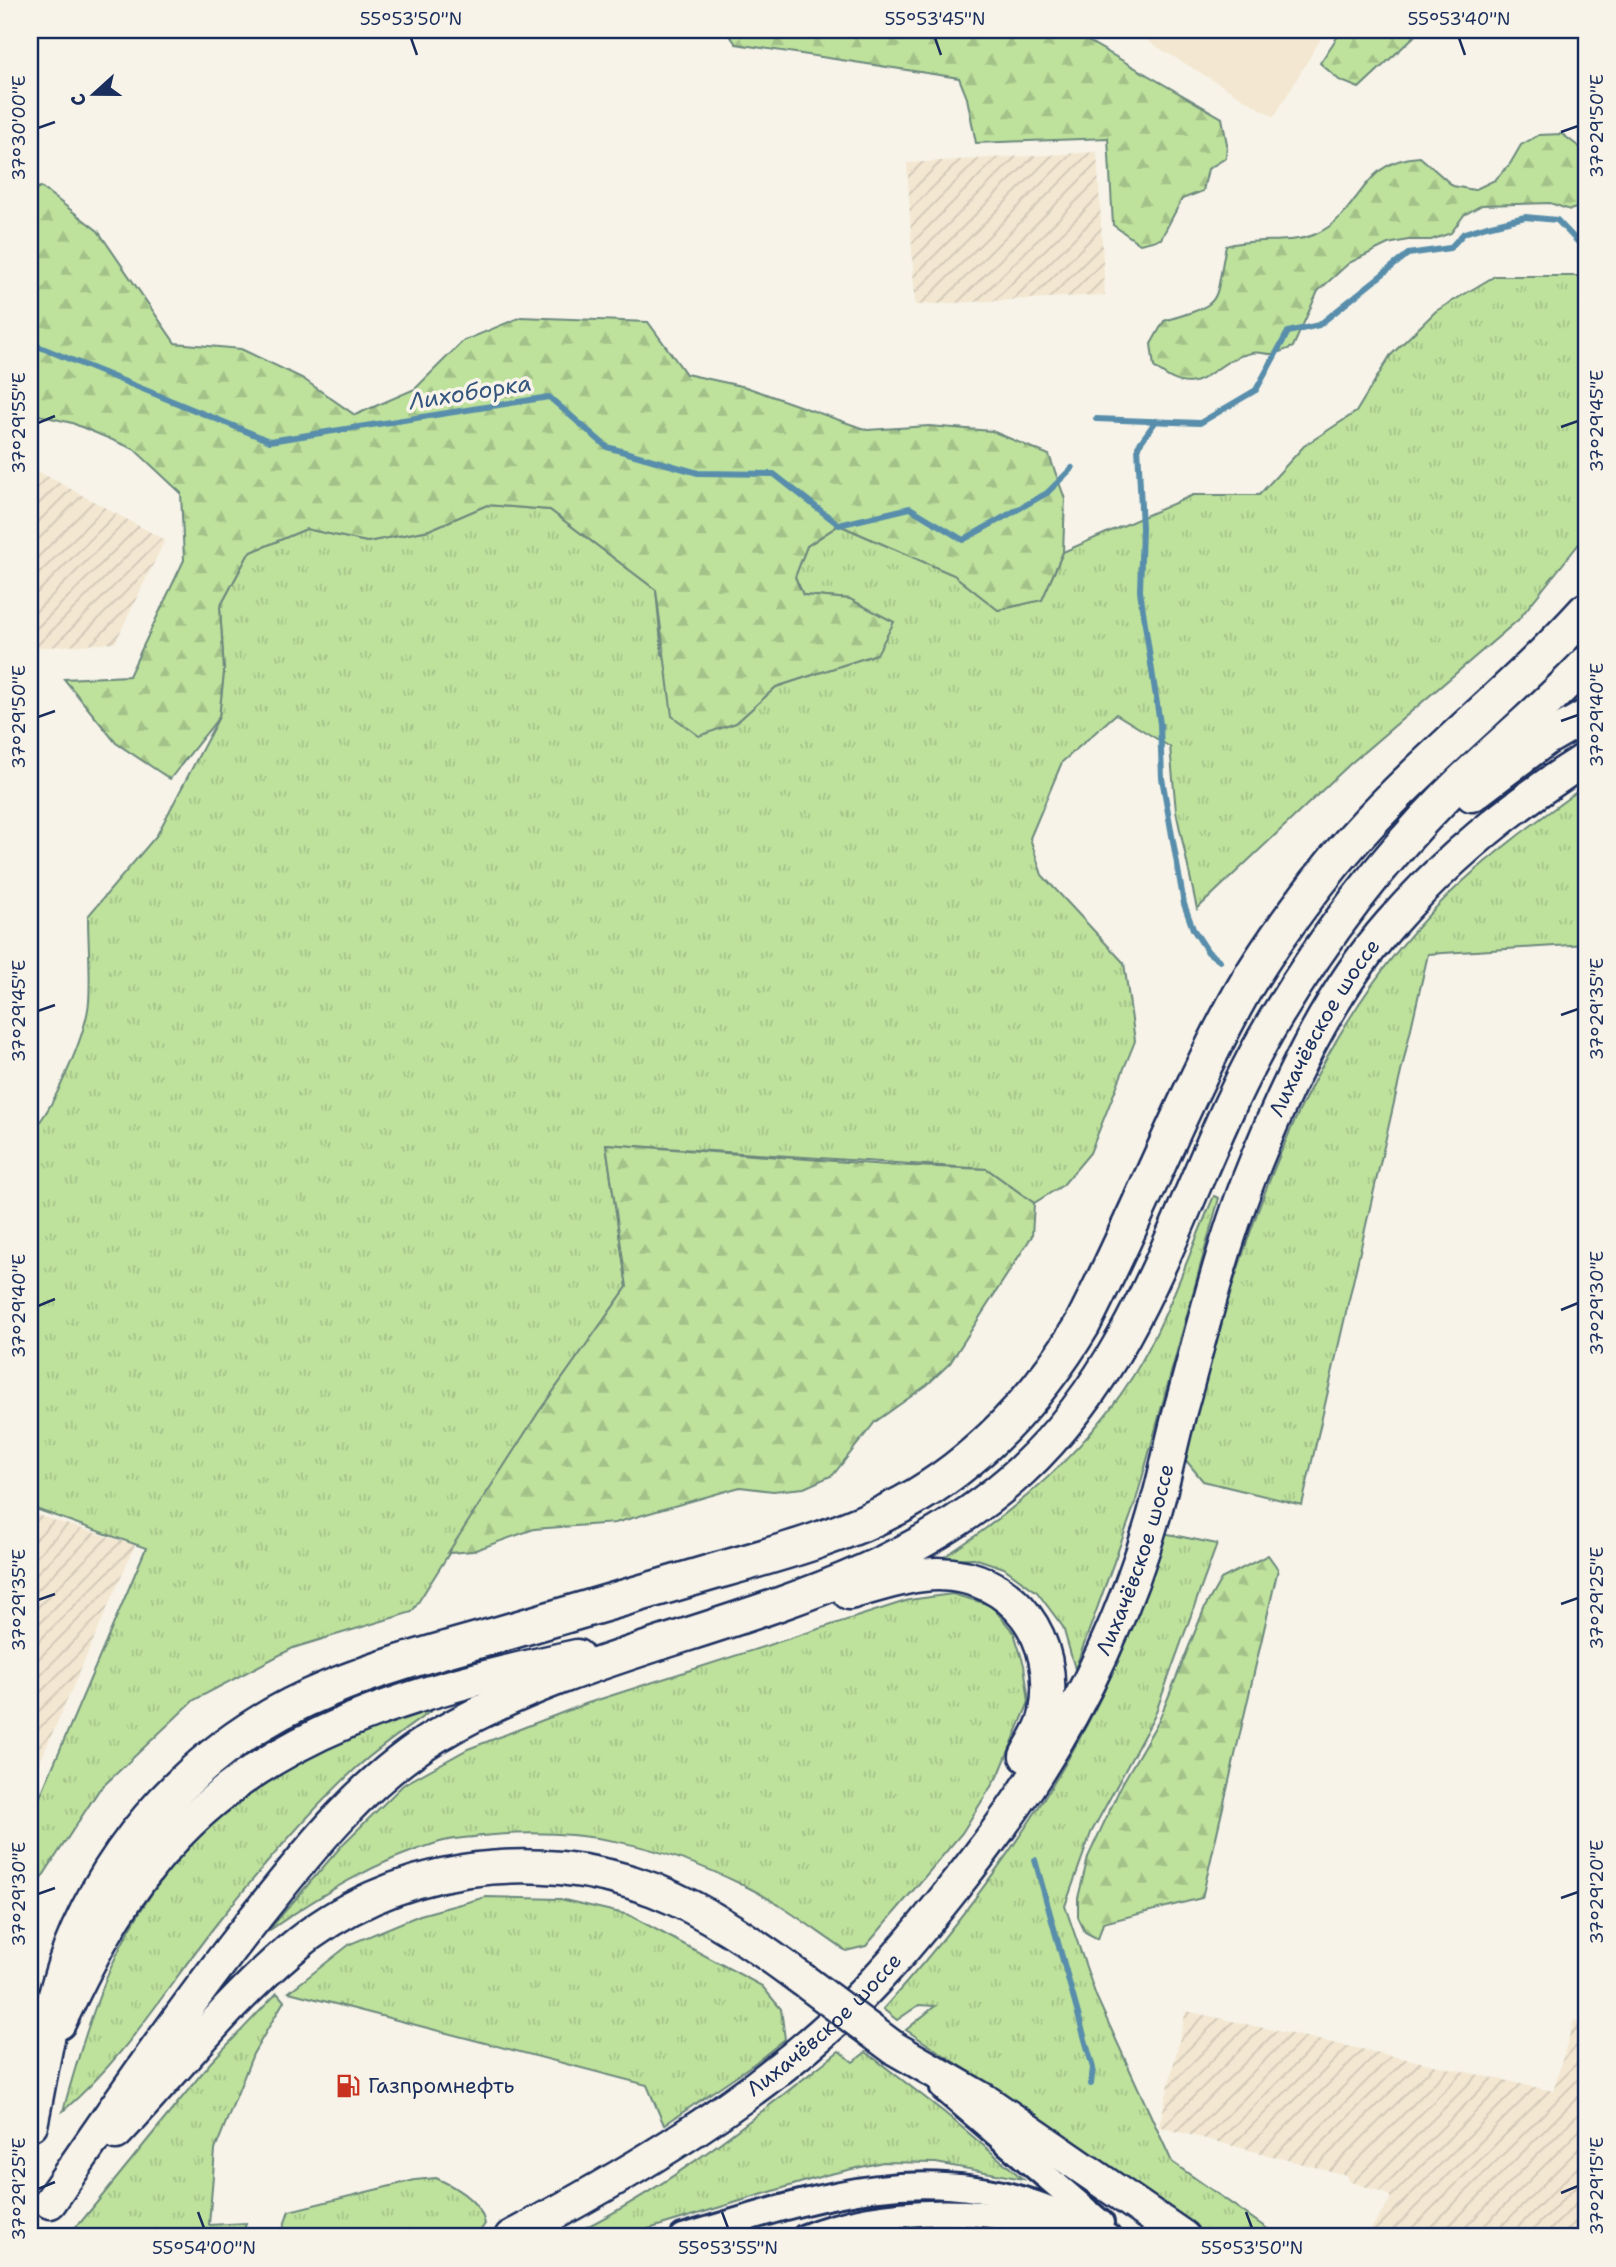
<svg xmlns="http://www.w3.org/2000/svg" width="1616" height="2267" font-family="'Shantell Sans',sans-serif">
	<defs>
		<pattern id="industrial-furrows" width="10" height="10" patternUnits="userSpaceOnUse" patternTransform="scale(1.75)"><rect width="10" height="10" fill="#f3e7d1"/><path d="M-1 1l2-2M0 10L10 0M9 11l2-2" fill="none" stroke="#d0c6b6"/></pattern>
		<pattern id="grass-tufts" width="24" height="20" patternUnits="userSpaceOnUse" patternTransform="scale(1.75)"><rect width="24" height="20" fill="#bee29c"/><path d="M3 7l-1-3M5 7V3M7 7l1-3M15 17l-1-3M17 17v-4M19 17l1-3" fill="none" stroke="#a3c289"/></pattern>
		<pattern id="forest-firs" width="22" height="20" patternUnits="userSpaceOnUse" patternTransform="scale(1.75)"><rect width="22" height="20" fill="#bee29c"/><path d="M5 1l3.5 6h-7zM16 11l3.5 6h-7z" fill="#a3c289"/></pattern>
	</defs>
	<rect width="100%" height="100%" fill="#f7f3e8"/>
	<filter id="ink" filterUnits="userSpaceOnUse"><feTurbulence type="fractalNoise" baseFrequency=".0143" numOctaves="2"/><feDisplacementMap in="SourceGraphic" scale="14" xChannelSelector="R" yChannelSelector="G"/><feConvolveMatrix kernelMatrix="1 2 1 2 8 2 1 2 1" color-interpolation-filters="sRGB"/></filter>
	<g filter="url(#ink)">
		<!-- built -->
		<polygon fill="#f3e7d1" points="1129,30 1326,30 1274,117"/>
		<!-- industrial -->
		<g fill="url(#industrial-furrows)">
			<polygon points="1097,152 1105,295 915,305 907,163"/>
			<polygon points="30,467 165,540 115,643 30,648"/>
			<polygon points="30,1513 135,1545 39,1764 30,1760"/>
			<polygon points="1186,2011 1553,2091 1574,2020 1586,2023 1586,2237 1366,2237 1391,2198 1385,2193 1348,2181 1346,2175 1159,2127"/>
		</g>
		<!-- grass -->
		<g fill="url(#grass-tufts)" stroke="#6c887d" stroke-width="2">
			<path d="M 1495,276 L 1586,276 L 1586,535 L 1518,620 L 1350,764 L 1197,909 L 1176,811 L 1170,747 L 1116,714 L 1062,762 L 1030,838 L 1042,875 L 1124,963 L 1135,1041 L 1090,1153 L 1063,1185 L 1034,1203 L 987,1169 L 606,1144 L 627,1287 L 538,1413 L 412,1612 L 293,1648 L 194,1700 L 99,1790 L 37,1885 L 30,1903 L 30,1820 L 146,1548 L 30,1507 L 30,1133 C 53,1112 86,1034 89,1002 C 91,974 88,944 88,916 L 157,835 L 219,717 L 224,672 L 220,607 L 249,553 L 306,529 L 367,542 L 429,530 L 487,505 L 550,510 L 656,590 L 662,654 L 736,723 L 776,687 L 877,654 L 850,599 L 803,595 L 795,577 L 807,546 L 839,525 L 954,575 L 998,610 L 1042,600 L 1063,552 L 1193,495 L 1259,495 L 1304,446 L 1356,412 L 1390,356 L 1436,311 Z"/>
			<path d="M 1586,785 L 1586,944 L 1428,954 L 1302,1505 L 1203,1481 L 1184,1458 C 1238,1254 1299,1031 1461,883 C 1500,847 1544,816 1586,785 Z"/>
			<path d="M 1214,1196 L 1219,1198 L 1135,1504 L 1075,1669 L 1063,1627 L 1037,1592 L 1004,1568 L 974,1558 L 941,1559 C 1016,1511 1085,1452 1133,1376 C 1167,1321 1188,1255 1214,1196 Z"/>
			<path d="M 1163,1533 L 1217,1544 L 1154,1717 L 1091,1833 L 1065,1906 L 1096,1996 L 1172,2162 L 1279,2237 L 1208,2237 L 1083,2147 L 906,2030 L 935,2006 L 919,2005 L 897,2020 L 883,2009 C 982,1899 1071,1776 1127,1639 C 1141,1605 1151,1568 1163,1533 Z"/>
			<path d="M 952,1594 L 991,1605 L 1014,1633 L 1024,1665 L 1029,1702 L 1000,1772 L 962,1833 L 866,1946 L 846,1951 C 813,1929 779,1902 743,1885 C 659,1844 576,1826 482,1836 C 468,1838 453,1838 440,1842 C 377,1860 320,1895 267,1932 L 344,1843 L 403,1785 L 468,1749 L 585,1704 L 909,1600 Z"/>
			<path d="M 447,1699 C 417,1722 382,1744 354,1770 C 306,1815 263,1866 222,1917 C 169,1983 128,2056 63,2111 C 97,1990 127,1896 226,1812 C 237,1802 249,1789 262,1781 C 319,1745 385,1722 447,1699 Z"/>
			<polygon points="486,1897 560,1899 629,1915 762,1986 781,2009 785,2039 755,2063 664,2125 647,2085 289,1992 350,1944 420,1915"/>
			<polygon points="277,1993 284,2001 253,2054 215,2150 209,2225 246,2223 242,2237 64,2237 81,2222 211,2062"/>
			<path d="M 839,2051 L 853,2062 L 866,2052 L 945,2113 L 1023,2179 L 936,2163 L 883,2162 L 826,2175 L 622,2237 L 566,2237 C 666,2191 753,2118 839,2051 Z"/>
			<path d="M 436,2178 C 456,2187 481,2202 485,2224 L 478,2234 L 470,2237 L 280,2237 L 289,2211 L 415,2180 Z"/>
			<polygon points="908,2232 978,2233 990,2237 884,2237"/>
		</g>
		<!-- forest -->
		<g fill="url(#forest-firs)" stroke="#6c887d" stroke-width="2">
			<polygon points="726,30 1069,30 1222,118 1227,144 1226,158 1208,169 1203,191 1182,199 1161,239 1140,244 1113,225 1108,138 976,143 967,98 959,78 736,44"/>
			<polygon points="1342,30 1421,30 1359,88 1339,80 1320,63"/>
			<path d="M 1562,134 L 1586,152 L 1586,205 L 1570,210 L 1550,203 L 1482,205 L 1464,215 L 1451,233 L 1431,240 L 1408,240 L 1388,244 L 1349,263 L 1318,291 L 1293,347 C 1287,349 1279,353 1272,354 C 1265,354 1258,351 1251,353 C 1206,362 1202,406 1154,367 L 1151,344 L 1164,321 C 1227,302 1213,306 1226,246 C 1255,237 1291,245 1316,234 C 1363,213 1359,160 1420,157 L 1453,186 L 1474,190 L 1495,180 L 1510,164 L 1521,145 L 1539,135 Z"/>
			<polygon points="41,187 98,231 175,343 241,349 302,378 355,415 415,389 463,341 521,317 648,322 686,374 746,387 867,430 929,426 992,431 1049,455 1065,499 1063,552 1042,600 998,610 954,575 839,525 807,546 795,577 803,595 850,599 894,622 877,654 776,687 736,723 699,736 672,716 656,590 550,510 487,505 429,530 367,542 306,529 249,553 220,607 224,672 219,717 170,779 116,743 64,679 129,676 184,560 181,493 134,449 72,423 30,413 30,191"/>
			<polygon points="606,1144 887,1165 987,1169 1034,1203 1032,1236 950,1363 927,1385 875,1422 833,1475 804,1488 773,1491 740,1487 615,1523 534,1529 473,1551 448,1553 538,1413 627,1287"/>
			<polygon points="1268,1555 1278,1569 1202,1898 1103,1923 1098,1939 1085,1932 1078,1917 1078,1898 1088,1857 1122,1784 1159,1720 1205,1607 1221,1579"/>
		</g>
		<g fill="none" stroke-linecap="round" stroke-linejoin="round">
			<!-- stream -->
			<g stroke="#588eab" stroke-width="6">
				<polyline points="30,343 270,441 549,397 607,447 698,473 774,474 839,525 910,508 963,540 1047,493 1072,468"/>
				<polyline points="1096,419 1200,423 1256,390 1288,332 1319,325 1408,254 1450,248 1464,233 1487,226 1525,217 1557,220 1578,242 1586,246"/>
				<polyline points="1156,421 1138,446 1142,528 1140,591 1160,724 1162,778 1184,904 1193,929 1208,952 1220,961"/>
				<polyline points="1035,1860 1093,2068 1091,2084"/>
			</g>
			<!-- minor casing -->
			<g stroke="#1b2f5e" stroke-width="30">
				<g id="minor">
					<polyline points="943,2088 1101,2223"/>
					<path d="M 683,2237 C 803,2202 911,2160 1036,2204 C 1061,2213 1085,2222 1108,2237"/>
					<path d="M 805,2237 C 879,2207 997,2202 1071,2237"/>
				</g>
			</g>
			<!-- major casing -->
			<g stroke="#1b2f5e" stroke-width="37">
				<g id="major">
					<polyline points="1472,795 1546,739 1586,716"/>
					<path d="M 849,1593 C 877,1586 909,1574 938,1574 C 1015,1575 1059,1639 1046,1712 C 1044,1727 1033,1743 1026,1756"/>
					<path d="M 59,2023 C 86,1966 115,1908 156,1859 C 260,1730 423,1689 577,1656"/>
					<polyline points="894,2048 984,2100 1183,2237"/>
					<path d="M 116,2133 C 174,2072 227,2003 291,1949 C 390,1865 534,1844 654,1890 C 708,1911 757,1946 803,1980"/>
					<path d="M 50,2202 C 116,2106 182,2010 255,1918 C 308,1851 364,1779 438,1735 C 623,1626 860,1620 1022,1470 C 1155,1346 1185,1169 1275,1019 C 1323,939 1381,862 1447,795 C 1491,750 1543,710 1586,663"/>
					<path id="s1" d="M 511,2237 C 620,2179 728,2116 821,2034 C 871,1990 914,1938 955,1886 C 1014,1812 1063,1740 1102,1654 C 1126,1602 1146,1547 1160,1493 C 1168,1462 1174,1431 1183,1400 C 1203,1327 1221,1252 1248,1181 C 1283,1092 1327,996 1390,924 C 1446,860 1514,804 1586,759"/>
				</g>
			</g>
			<!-- highway casing -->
			<g stroke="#1b2f5e" stroke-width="40">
				<path id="highway" d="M 30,2123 C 43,2059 52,1990 79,1930 C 128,1821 217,1734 328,1689 C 383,1666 440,1651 497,1635 C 570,1614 643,1592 716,1571 C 780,1553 843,1536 903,1504 C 978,1463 1038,1398 1082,1325 C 1136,1220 1179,1109 1235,1005 C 1258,962 1288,921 1318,882 C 1395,781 1501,705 1586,611"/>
			</g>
			<!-- minor -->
			<use href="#minor" stroke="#f7f3e8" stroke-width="24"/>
			<!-- major -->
			<use href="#major" stroke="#f7f3e8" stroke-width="32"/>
			<!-- highway -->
			<use href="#highway" stroke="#f7f3e8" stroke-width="35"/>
			<!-- major-bridge casing -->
			<g stroke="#1b2f5e" stroke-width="37" stroke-linecap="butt">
				<polyline id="major-bridge" points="803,1980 894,2048"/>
			</g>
			<!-- major-bridge -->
			<use href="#major-bridge" stroke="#f7f3e8" stroke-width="32"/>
		</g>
	</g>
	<!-- ticks -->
	<path fill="none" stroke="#1b2f5e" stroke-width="2.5" d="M 411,38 L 417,55M 935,38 L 941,55M 1459,38 L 1465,55M 38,128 L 55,122M 1561,132 L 1578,126M 38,423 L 55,416M 1561,427 L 1578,421M 38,717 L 55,711M 1561,721 L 1578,715M 38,1011 L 55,1005M 1561,1015 L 1578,1009M 38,1306 L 55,1299M 1561,1310 L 1578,1303M 38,1600 L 55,1594M 1561,1604 L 1578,1598M 38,1894 L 55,1888M 1561,1898 L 1578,1892M 38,2189 L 55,2182M 1561,2193 L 1578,2186M 198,2212 L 204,2228M 722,2212 L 728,2228M 1246,2212 L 1252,2228"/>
	<!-- icons -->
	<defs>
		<g id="fuel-bare" transform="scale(1.89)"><path d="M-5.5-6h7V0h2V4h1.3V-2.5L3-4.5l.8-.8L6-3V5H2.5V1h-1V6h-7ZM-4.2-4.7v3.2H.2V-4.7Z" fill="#c8321e" stroke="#f7f3e8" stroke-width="2.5" paint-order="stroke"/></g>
	</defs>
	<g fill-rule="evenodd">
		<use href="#fuel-bare" x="348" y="2086"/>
	</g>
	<g text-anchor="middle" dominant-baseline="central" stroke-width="7" stroke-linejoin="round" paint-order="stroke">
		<!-- street labels -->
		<g font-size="21" fill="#1b2f5e" stroke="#f7f3e8">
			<text stroke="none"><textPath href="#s1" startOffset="1514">Лихачёвское шоссе</textPath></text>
			<text stroke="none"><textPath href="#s1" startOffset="947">Лихачёвское шоссе</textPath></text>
			<text stroke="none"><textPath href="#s1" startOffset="380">Лихачёвское шоссе</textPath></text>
		</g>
		<!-- poi labels -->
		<g font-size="21" fill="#1b2f5e" stroke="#f7f3e8" text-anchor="start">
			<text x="368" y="2086">Газпромнефть</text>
		</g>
		<!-- water labels -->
		<g font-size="23" font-style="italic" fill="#34567e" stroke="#f7f3e8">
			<text transform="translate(470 392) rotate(-9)">Лихоборка</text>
		</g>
	</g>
	<!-- margin -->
	<rect width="1616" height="2267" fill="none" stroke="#f7f3e8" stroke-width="77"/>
	<!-- north arrow -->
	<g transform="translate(94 94) rotate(249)" stroke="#f7f3e8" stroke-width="5" paint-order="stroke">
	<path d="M0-5L12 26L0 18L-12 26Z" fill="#1b2f5e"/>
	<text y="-10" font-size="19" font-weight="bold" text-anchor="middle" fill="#1b2f5e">С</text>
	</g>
	<rect x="38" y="38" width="1540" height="2190" fill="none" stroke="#1b2f5e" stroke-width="2.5"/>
	<g font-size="18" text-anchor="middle" fill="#1b2f5e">
		<text x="411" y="25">55°53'50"N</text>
		<text x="935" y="25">55°53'45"N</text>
		<text x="1459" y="25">55°53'40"N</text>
		<text transform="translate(1597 126) rotate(-90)" y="6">37°29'50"E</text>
		<text transform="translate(19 128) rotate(-90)" y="6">37°30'00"E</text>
		<text transform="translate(1597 421) rotate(-90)" y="6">37°29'45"E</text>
		<text transform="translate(19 423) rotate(-90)" y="6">37°29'55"E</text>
		<text transform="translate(1597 715) rotate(-90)" y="6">37°29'40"E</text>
		<text transform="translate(19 717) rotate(-90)" y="6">37°29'50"E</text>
		<text transform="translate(1597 1009) rotate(-90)" y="6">37°29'35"E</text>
		<text transform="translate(19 1011) rotate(-90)" y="6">37°29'45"E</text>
		<text transform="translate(1597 1303) rotate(-90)" y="6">37°29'30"E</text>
		<text transform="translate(19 1306) rotate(-90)" y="6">37°29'40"E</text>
		<text transform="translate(1597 1598) rotate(-90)" y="6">37°29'25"E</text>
		<text transform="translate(19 1600) rotate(-90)" y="6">37°29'35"E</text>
		<text transform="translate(1597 1892) rotate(-90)" y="6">37°29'20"E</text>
		<text transform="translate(19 1894) rotate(-90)" y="6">37°29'30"E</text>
		<text transform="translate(1597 2186) rotate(-90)" y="6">37°29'15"E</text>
		<text transform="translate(19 2189) rotate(-90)" y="6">37°29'25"E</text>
		<text x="204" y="2254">55°54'00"N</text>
		<text x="728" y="2254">55°53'55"N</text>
		<text x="1252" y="2254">55°53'50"N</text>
	</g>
</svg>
